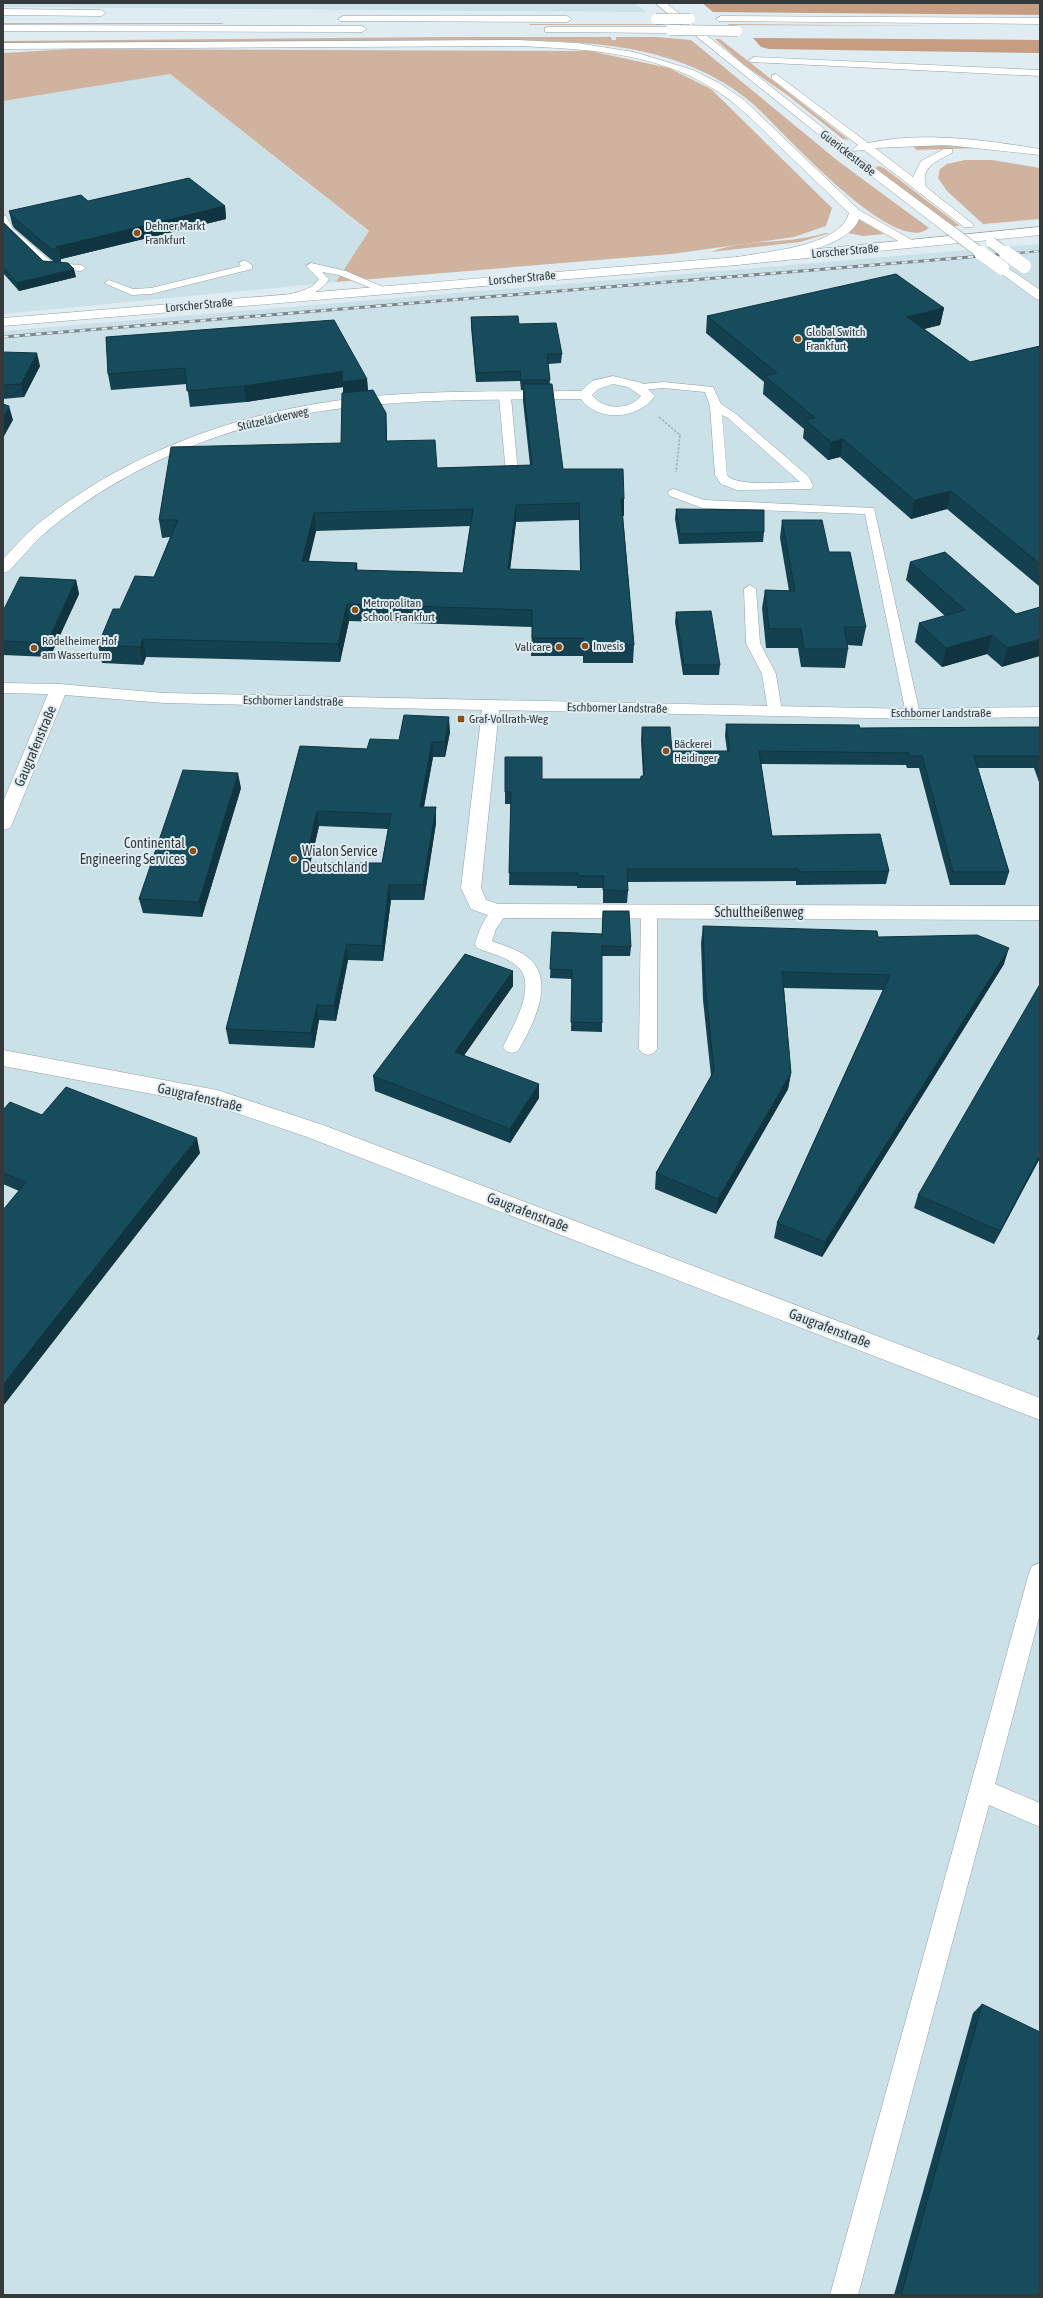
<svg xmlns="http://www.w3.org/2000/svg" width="1043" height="2298" font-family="'Asap Condensed',sans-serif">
	<rect width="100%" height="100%" fill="#dfedf2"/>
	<!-- built -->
	<g fill="#cbe1e8">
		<polygon points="3,3 635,3 646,12 3,7"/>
		<polygon points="170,74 369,232 336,282 3,314 3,101"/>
		<polygon points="1040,244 1040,2295 3,2295 3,331"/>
	</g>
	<!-- green -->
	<g fill="#d0b39e">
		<polygon points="3,23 222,23 224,24 3,24"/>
		<polygon points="529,24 662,24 664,25 530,25"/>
		<polygon points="728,24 948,26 729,25"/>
		<path d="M 445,37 L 611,37 L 612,40 L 616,40 L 616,37 L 656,37 L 691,40 L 838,161 L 929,228 C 894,259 779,127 753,104 C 683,44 590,41 503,40 L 3,44 L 3,41 Z"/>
		<polygon points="715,39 720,39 849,140 843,139 786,94 744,65"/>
		<polygon points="71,49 590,51 669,68 711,89 832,208 826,226 794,237 671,254 336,282 369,231 170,74 3,101 3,53"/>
		<polygon points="927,145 982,148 917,150 912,146"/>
		<polygon points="965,160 992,160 1040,168 1040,219 983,224 947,191 938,178 940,169 947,164"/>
		<polygon points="879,166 884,168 960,226 953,226 877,170 876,167"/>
		<polygon points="858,219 884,234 863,236 848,233"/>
		<path d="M 825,233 L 830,233 L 800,242 L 711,252 C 747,238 788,245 825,233 Z"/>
	</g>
	<!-- forest -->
	<g fill="#c59e82">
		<polygon points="702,3 1040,3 1040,15 713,12"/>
		<polygon points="753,38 1040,40 1040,53 769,49 761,47"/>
	</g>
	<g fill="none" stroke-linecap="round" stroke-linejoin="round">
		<!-- service casing -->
		<g stroke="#93a0a5" stroke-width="1">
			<g id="service">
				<polygon points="3,215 6,216 13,229 53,263 81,265 86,268 81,271 46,268 6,232 3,228"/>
				<polygon points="244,260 252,265 252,269 151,294 132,295 104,283 109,280 133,289 151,288 241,266 239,263"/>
				<path d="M 311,263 L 346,271 L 390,290 L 385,293 L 381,292 L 339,275 L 322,272 L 329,279 C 322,291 298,304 283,300 L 283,296 C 296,292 311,291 319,279 L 306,266 Z"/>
				<path d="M 663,382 L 713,387 L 721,404 L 736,414 L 809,477 L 813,486 L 811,489 L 737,490 L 721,484 L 715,475 L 710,406 L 705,392 L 663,388 L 642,390 L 636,387 L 642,384 ZM 722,415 L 728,418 L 800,482 C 784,482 735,487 727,475 Z"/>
				<polygon points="505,394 511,397 518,473 512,477 506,473 499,397"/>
				<polygon points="674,489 704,500 874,508 920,714 918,717 908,717 906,714 865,514 702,508 670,496 668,493 670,490"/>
				<polygon points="750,585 756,589 760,643 776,674 782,711 775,715 768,711 762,674 746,643 744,589"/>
				<path d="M 500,906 L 506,907 L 508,911 L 496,929 L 492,941 C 504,946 521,950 531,960 C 555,985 532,1026 518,1051 L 512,1053 L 506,1051 L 503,1047 C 512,1028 537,987 519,968 C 509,957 491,954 477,948 L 475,944 C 479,931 486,910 500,906 Z"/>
				<polygon points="649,906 655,907 657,911 657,1049 654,1053 648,1055 642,1053 639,1049 641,911 643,907"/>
				<polygon points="1040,1563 1040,1614 995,1784 1040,1803 1040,1827 989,1805 858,2295 830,2295 1029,1573 1032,1566"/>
			</g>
		</g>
		<!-- minor casing -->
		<g stroke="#93a0a5" stroke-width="1">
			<g id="minor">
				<polygon points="754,57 1040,70 1040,76 750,62 749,60"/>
				<path d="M 613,376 L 642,383 L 655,396 C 639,419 598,423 581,399 C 499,400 417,398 336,409 C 234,422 132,462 52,527 C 36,540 23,556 9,571 L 3,573 L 3,559 C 16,546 28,531 43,520 C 127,454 229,416 334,401 C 415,389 499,392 581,391 L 592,381 ZM 613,384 L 628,387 L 641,396 C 629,411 603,410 592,395 L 598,389 Z"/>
				<polygon points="3,683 59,684 164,693 913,709 1040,707 1040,717 913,719 499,710 481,888 486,900 498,904 1040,906 1040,920 496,918 471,909 461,888 482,710 164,703 65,695 12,824 10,828 3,830 3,802 48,694 3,693"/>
				<polygon points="3,1050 217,1090 323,1125 1040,1398 1040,1420 307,1137 216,1106 3,1066"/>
			</g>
		</g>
		<!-- secondary casing -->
		<g stroke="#93a0a5" stroke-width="1">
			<g id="secondary">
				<polygon points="655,3 666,3 852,151 950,224 952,227 950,230 942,230 844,155"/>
				<path d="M 776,74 L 868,143 C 924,131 984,140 1040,149 L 1040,155 L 947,145 L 875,148 L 913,177 L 921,161 L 944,149 L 952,149 L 952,153 C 937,161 920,167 926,187 L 974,225 L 972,227 L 964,227 L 864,150 L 854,151 L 853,149 L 858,145 L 772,79 L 772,75 Z"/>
				<polygon points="1040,227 1040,235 737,265 3,326 3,318 737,257"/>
				<polygon points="1002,264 1040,290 1040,300 1036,299 998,271 996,268"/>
			</g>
		</g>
		<!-- motorway casing -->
		<g stroke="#93a0a5" stroke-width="1">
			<g id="motorway">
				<polygon points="3,9 101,10 106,13 101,16 3,15"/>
				<polygon points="343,16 567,16 572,19 567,22 340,21 338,19"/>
				<polygon points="721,16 1040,18 1040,24 718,21 716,19"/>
				<polygon points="3,25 362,26 367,29 362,32 3,31"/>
				<polygon points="548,27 670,27 675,30 670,33 545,32 545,28"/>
				<path d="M 518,40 L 577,43 L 634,52 L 693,70 L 719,83 L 744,100 L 859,210 L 919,244 L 917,247 L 909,247 L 859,219 C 847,252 767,258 737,265 L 733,264 L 731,261 L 733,258 C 763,251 840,248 849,213 C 824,189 799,165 774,141 C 755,122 736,102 712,88 C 655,52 584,49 518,46 L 3,49 L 3,43 Z"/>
			</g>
		</g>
		<!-- path -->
		<polyline stroke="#a5b0b4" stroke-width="1.5" stroke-dasharray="2.5 1.5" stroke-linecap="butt" points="659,417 680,435 676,472"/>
		<!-- service -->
		<use href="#service" fill="#fff" fill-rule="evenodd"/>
		<!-- minor -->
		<use href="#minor" fill="#fff" fill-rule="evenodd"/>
		<!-- secondary -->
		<use href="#secondary" fill="#fff" fill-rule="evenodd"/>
		<!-- motorway -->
		<use href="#motorway" fill="#fff" fill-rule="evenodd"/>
		<!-- rail-far1 casing -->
		<g stroke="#7e878a" stroke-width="2">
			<polyline id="rail-far1" points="1007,254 1040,251"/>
		</g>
		<!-- rail casing -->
		<g stroke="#7e878a" stroke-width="3">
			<polyline id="rail" points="3,337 1019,253"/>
		</g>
		<!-- rail-far1 -->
		<use href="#rail-far1" stroke="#dfedf2" stroke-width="1.5" stroke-dasharray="4.5" stroke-linecap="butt"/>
		<!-- rail -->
		<use href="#rail" stroke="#dfedf2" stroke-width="2" stroke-dasharray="5.5" stroke-linecap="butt"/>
		<!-- secondary-bridge-far1 casing -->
		<g stroke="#93a0a5" stroke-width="11" stroke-linecap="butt">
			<g id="secondary-bridge-far1">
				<polyline points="946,227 982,254"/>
				<polyline points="991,242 1007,254"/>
			</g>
		</g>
		<!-- secondary-bridge casing -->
		<g stroke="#93a0a5" stroke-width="14" stroke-linecap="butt">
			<g id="secondary-bridge">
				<polyline points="981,253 1002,268"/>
				<polyline points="1006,253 1024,266"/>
			</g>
		</g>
		<!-- motorway-bridge casing -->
		<g stroke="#93a0a5" stroke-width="11" stroke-linecap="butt">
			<g id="motorway-bridge">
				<polyline points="656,19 690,19"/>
				<polyline points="670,30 737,31"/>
			</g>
		</g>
		<!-- secondary-bridge-far1 -->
		<use href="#secondary-bridge-far1" stroke="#fff" stroke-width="10"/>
		<!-- secondary-bridge -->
		<use href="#secondary-bridge" stroke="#fff" stroke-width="14"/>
		<!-- motorway-bridge -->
		<use href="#motorway-bridge" stroke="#fff" stroke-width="10"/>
	</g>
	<!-- wall -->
	<g fill="#14414f" fill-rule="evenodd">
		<polygon points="88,201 225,206 226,219 61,259 61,262 54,262 14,228 12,224 9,211"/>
		<polygon points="3,222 43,261 76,277 19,291 3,273"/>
		<polygon points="944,308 940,325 924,329 970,362 1040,346 1040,587 947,509 911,519 840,457 828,460 803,438 804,429 763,394 764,382 706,333 707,316"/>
		<path d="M 471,317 L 519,324 L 562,354 L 561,363 L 548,364 L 550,384 L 563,469 L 624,499 L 624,516 L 623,516 L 634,645 L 633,663 L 583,663 L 583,656 L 531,656 L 532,627 L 349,621 L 340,662 L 146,657 L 143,665 L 102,663 L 98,645 L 120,609 L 154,577 L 170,537 L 162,538 L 159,520 L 341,443 L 343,393 L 343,387 L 246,402 L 190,407 L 187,384 L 111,390 L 108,374 L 106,337 L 367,379 L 368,390 L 387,430 L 387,441 L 437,468 L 530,465 L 523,401 L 523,390 L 521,390 L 520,381 L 476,382 L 471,327 ZM 579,520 L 580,571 L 510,569 L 516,522 ZM 470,526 L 463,573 L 357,570 L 357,563 L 309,561 L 316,531 Z"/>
		<polygon points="3,352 40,366 24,397 3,399"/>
		<polygon points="676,509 764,532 763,542 679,544 675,519"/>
		<polygon points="782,520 829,552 866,627 862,646 847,645 848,649 845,668 801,667 798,648 766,648 762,608 765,590 789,591 780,538"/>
		<polygon points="910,562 1016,614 1040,607 1002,667 987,654 942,667 915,642 919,623 945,616 906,580"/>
		<polygon points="76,580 79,594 50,657 3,655 3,611"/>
		<polygon points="676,612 720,665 719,675 683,675 675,622"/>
		<polygon points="726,724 860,728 1040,727 1040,785 1034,768 978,768 1009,872 1005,885 950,885 919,768 907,768 906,765 761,764 772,836 889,871 886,884 796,885 796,881 628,882 628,891 627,903 603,903 603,888 577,888 577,886 509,885 511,804 505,804 505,792 542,779 640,779 641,776 643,776 641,740 642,727 672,751 727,751 725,736"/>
		<path d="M 450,732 L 445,757 L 433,757 L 424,807 L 436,823 L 424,900 L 391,900 L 383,961 L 348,960 L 336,1021 L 319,1020 L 314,1048 L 229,1044 L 226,1029 L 300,746 L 367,749 L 399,740 ZM 319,826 L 388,829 L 382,863 L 310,863 Z"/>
		<polygon points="241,788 202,917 143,913 139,899"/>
		<polygon points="603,911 631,947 630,956 602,956 602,1032 571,1031 572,979 550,978 552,932 602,934"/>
		<polygon points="703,926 878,937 1004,964 822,1257 774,1238 777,1223 883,990 784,988 791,1073 788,1089 716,1214 655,1189 656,1173 711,1076 703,1000 701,943"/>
		<polygon points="513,971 513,986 464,1055 539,1098 510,1143 375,1091 373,1076"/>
		<polygon points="1040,1102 1040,1158 994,1244 914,1208 918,1195"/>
		<polygon points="3,1110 42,1115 200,1153 3,1406 3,1210 19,1191 3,1184"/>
		<polygon points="1040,1332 1040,1341 1037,1339"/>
		<polygon points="982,2004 1040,2295 894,2295 973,2013"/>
	</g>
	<!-- shaded-wall -->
	<g fill="#103540">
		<polygon points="225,206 226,219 61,259 59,249 56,247"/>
		<polygon points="74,269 76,277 19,291 17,283"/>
		<polygon points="944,308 940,325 904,334 907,317"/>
		<polygon points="37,353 40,366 24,397 21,384"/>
		<polygon points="343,371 367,379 368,395 344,398 343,387 246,402 244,386"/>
		<polygon points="9,406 13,420 3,438 3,418"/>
		<polygon points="386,413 387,430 387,458 386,441"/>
		<polygon points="843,439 840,457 828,460 831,442"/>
		<polygon points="951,491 947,509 911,519 914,500"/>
		<polygon points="621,499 624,499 624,516 620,517"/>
		<polygon points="516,505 516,522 508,586 508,569"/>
		<polygon points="314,513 316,531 304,578 302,561"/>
		<polygon points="357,563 358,580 355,570"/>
		<polygon points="76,580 79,594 50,657 47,643"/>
		<polygon points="347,604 349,621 340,662 338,644"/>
		<polygon points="992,635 987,654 942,667 946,648"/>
		<polygon points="143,639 146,657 143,665 140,647"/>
		<polygon points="1040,639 1040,656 1002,667 1007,648"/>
		<polygon points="449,717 450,732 445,757 445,742"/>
		<polygon points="432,742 433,757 421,822 420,807"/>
		<polygon points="238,773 241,788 202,917 199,902"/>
		<polygon points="436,807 436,823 424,900 423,885"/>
		<polygon points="317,811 319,826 307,878 305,863"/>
		<polygon points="389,885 391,900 383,961 382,946"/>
		<polygon points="347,944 348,960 336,1021 334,1006"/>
		<polygon points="1009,948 1004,964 822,1257 825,1242"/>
		<polygon points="513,971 513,986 456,1067 455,1052"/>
		<polygon points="317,1005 319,1020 314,1048 311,1033"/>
		<polygon points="791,1073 788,1089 716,1214 718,1199"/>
		<polygon points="539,1084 539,1098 510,1143 510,1129"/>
		<polygon points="197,1138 200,1153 3,1406 3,1385"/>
		<polygon points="1040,1155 1040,1158 994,1244 1000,1231"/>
	</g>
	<!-- building -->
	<g fill="#174c5c" stroke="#103540" fill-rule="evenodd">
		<polygon points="189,178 225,206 56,247 59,249 51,249 11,215 9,211 81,195 88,201"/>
		<polygon points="3,222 43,261 68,263 74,269 17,283 3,267"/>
		<polygon points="896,274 944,308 907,317 970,362 1040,346 1040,564 951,491 914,500 843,439 831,442 805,420 815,418 765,376 777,373 707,316"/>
		<polygon points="518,316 519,324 556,323 562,354 547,354 550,380 521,380 520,371 476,373 471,317"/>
		<polygon points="334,320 367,379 342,382 343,371 244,386 187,391 185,368 108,374 106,337"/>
		<polygon points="3,352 37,353 21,384 3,385"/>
		<path d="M 523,384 L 552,384 L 563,469 L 623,469 L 624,499 L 621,499 L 634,645 L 583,645 L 583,638 L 532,638 L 532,610 L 347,604 L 338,644 L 143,639 L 140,647 L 98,645 L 113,609 L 120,609 L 135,576 L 154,577 L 178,520 L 159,520 L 171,447 L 341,443 L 342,393 L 373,390 L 386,413 L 386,441 L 435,440 L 437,468 L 532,465 ZM 579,503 L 581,571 L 508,569 L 516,505 ZM 473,509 L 463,573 L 355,570 L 357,563 L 302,561 L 314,513 Z"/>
		<polygon points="3,404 9,406 3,418"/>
		<polygon points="676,509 764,510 764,532 680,534"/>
		<polygon points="782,520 822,520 829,552 850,552 866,627 844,627 848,649 804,649 801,629 769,629 765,590 795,591"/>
		<polygon points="945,552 1016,614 1040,607 1040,639 1007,648 992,635 946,648 919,623 965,610 910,562"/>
		<polygon points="20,577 76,580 47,643 3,641 3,611"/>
		<polygon points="711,611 720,665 684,665 676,612"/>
		<path d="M 404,715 L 449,717 L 445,742 L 432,742 L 420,807 L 436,807 L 423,885 L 389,885 L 382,946 L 347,944 L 334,1006 L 317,1005 L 311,1033 L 226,1029 L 300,746 L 367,749 L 370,739 L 399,740 ZM 317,811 L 391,814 L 382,863 L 305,863 Z"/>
		<polygon points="726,724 859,725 860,728 1040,727 1040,761 1038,756 974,756 1009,872 953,872 922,756 910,756 909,753 759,751 772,836 880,834 889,871 799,872 798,869 627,869 628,891 603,890 604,876 578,876 578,873 509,873 511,792 505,792 505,757 542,757 542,779 641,779 641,776 644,776 642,727 670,727 672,751 730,751"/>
		<polygon points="183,770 238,773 199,902 139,899"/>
		<polygon points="603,911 629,911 631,947 602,946 602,1023 571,1022 572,970 550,969 552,932 602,934 602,937"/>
		<polygon points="703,926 877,931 878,937 977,935 1009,948 825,1242 777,1223 890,975 782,972 791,1073 718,1199 656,1173 714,1071 705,984"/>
		<polygon points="465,954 513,971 455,1052 539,1084 510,1129 373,1076"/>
		<polygon points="1040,984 1040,1097 1038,1101 1040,1102 1040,1155 1000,1231 918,1195"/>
		<polygon points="66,1087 197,1138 3,1385 3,1210 26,1182 3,1173 3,1110 10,1102 42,1115"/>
		<polygon points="982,2004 1040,2032 1040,2295 901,2295"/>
	</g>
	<!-- markers -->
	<g fill="#8d4e14" stroke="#dfedf2" stroke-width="1.5">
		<circle cx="137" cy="233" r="4"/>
		<circle cx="798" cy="339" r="4"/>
		<circle cx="355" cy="610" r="4"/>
		<circle cx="585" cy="646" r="4"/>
		<circle cx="559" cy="647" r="4"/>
		<circle cx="34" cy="648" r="4"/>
		<rect x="457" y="715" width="8" height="8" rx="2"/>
		<circle cx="666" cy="751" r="4"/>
		<circle cx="193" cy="851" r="4"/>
		<circle cx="294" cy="859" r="4"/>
	</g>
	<g text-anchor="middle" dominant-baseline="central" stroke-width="4" stroke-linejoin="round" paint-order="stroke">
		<!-- far-street labels -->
		<g font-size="12" fill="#34393b" stroke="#dfedf2">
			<text transform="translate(848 153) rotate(38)">Guerickestraße</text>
			<text transform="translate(845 251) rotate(-5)">Lorscher Straße</text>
			<text transform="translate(522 278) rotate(-5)">Lorscher Straße</text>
			<text transform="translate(199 305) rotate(-5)">Lorscher Straße</text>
			<text transform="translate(273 419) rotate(-13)">Stützeläckerweg</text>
			<text transform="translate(293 701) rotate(1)">Eschborner Landstraße</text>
			<text transform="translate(617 708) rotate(1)">Eschborner Landstraße</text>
			<text x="941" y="713">Eschborner Landstraße</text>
		</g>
		<!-- far-poi labels -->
		<g font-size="12" fill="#34393b" stroke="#dfedf2" text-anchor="start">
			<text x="145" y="226">Dehner Markt<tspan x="145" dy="14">Frankfurt</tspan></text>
			<text x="806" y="332">Global Switch<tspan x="806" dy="14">Frankfurt</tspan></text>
			<text x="363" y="603">Metropolitan<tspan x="363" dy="14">School Frankfurt</tspan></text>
			<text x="42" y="641">Rödelheimer Hof<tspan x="42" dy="14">am Wasserturm</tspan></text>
			<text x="593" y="646">Invesis</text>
			<text x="551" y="647" text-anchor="end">Valicare</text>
			<text x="469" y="719">Graf-Vollrath-Weg</text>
			<text x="674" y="744">Bäckerei<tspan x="674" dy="14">Heidinger</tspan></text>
		</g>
		<!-- street labels -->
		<g font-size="14" fill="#34393b" stroke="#dfedf2">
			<text transform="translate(35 746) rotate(-67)">Gaugrafenstraße</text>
			<text x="759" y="912">Schultheißenweg</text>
			<text transform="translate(200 1097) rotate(13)">Gaugrafenstraße</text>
			<text transform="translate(528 1212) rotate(21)">Gaugrafenstraße</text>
			<text transform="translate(830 1328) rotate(21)">Gaugrafenstraße</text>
		</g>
		<!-- poi labels -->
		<g font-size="14" fill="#34393b" stroke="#dfedf2" text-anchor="end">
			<text x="185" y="843">Continental<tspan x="185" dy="16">Engineering Services</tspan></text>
			<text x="302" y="851" text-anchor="start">Wialon Service<tspan x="302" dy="16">Deutschland</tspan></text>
		</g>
	</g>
	<!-- border -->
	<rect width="1043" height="2298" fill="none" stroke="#34393b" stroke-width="8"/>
</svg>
